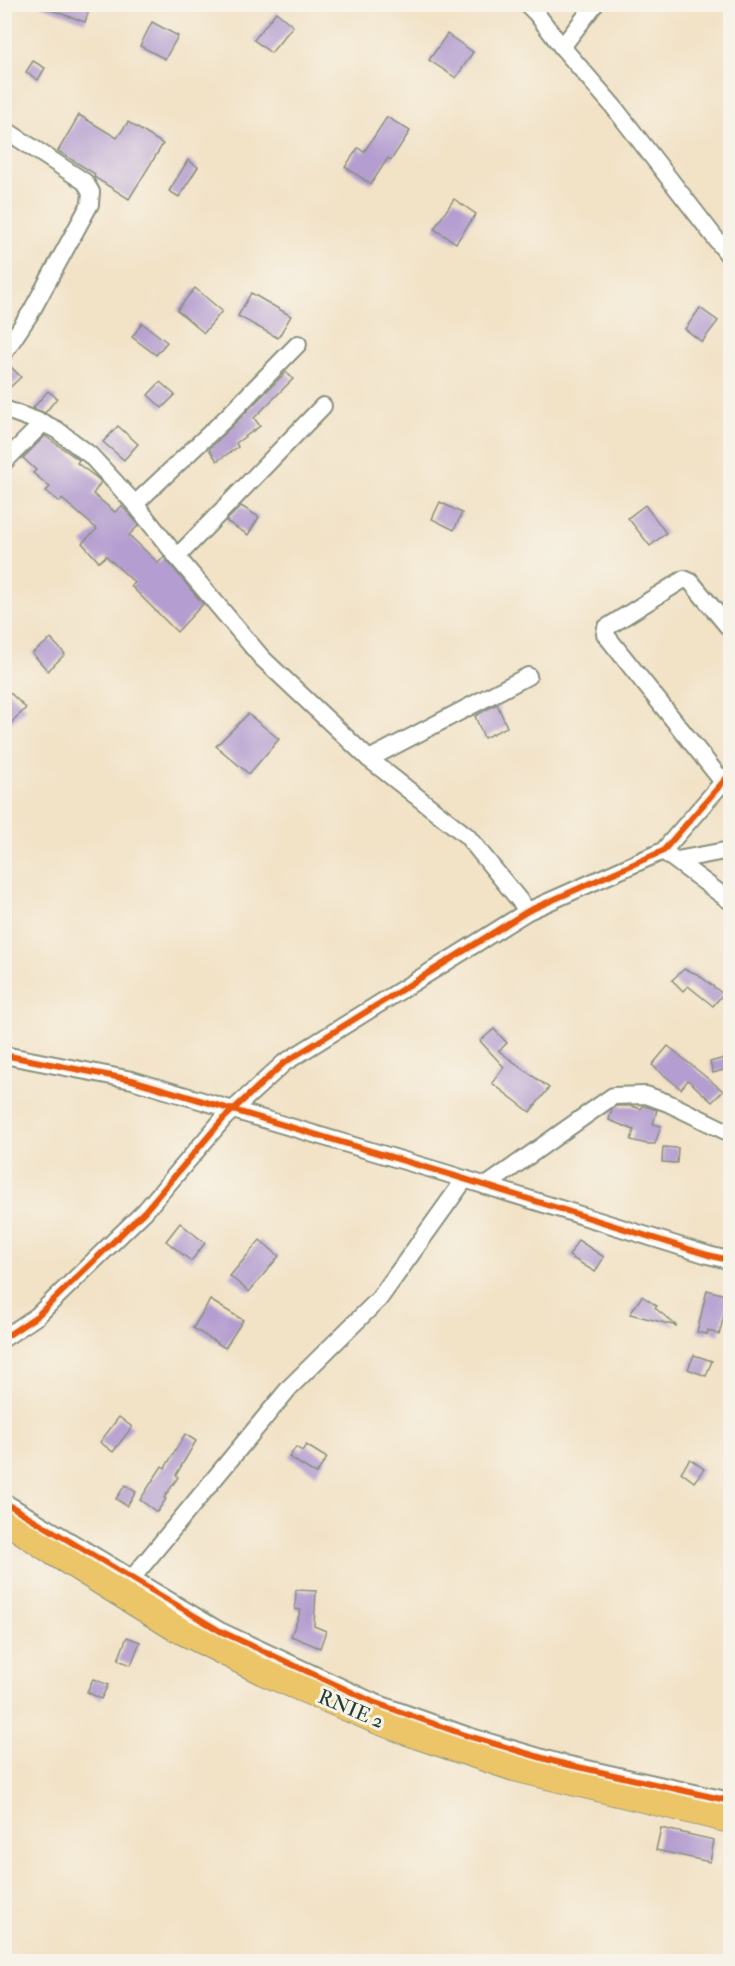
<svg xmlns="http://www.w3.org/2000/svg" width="735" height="1966" font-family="'IM FELL Double Pica',serif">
	<rect width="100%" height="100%" fill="#f7f3e8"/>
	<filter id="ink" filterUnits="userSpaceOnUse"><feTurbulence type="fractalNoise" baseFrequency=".0167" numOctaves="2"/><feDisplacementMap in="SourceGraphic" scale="12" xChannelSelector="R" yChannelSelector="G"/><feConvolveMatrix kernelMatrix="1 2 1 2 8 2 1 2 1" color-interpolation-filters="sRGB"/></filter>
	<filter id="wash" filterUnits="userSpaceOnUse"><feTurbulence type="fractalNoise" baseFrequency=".008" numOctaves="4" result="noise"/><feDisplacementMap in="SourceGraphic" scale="24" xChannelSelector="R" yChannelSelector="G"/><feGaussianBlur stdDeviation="1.35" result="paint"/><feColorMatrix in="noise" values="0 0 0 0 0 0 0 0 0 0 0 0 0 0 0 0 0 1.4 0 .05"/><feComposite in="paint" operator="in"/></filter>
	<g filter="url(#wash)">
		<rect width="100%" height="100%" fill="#f2e2c6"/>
		<g id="blocks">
			<!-- building -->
			<g fill="#b49dd0">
				<polygon points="40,4 91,4 85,22 40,6"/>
				<polygon points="276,12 293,26 271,53 254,40"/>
				<polygon points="152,22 178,36 165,59 140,46"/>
				<polygon points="447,34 473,52 456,78 429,60"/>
				<polygon points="33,61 45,68 38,80 26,72"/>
				<polygon points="79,115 117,138 128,122 163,144 129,199 94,177 95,174 58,151"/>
				<polygon points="387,117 410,131 391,160 388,158 371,184 345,167 358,148 364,152"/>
				<polygon points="188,160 198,167 179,197 169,191"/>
				<polygon points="454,199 476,214 456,243 434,229"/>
				<polygon points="195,288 222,311 204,333 177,310"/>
				<polygon points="251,293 291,316 278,338 238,316"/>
				<polygon points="700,308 718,321 702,342 685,329"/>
				<polygon points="142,323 167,342 156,355 132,337"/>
				<polygon points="4,363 7,363 21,377 4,393"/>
				<polygon points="286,372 293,379 254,418 260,426 236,443 238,447 217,461 209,449"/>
				<polygon points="160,382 175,395 162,408 148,395"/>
				<polygon points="48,391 57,398 45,413 33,408"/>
				<polygon points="118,426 138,444 124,460 103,442"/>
				<polygon points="45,436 79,460 77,463 97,478 101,482 93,494 115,512 122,506 139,525 129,535 158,563 164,557 203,604 177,632 131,586 135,583 106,556 99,562 82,543 97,529 62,499 60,502 46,491 50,487 33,473 36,470 23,458"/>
				<polygon points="440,502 462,513 454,530 432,519"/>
				<polygon points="645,505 666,533 650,546 628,518"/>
				<polygon points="241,506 259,517 248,535 226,521"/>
				<polygon points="51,639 65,654 48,671 32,653"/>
				<polygon points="4,687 26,708 4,730"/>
				<polygon points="497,704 507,727 484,738 475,716"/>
				<polygon points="248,714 279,739 249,774 216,746"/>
				<polygon points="684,969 697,974 723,994 713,1006 688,986 683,991 672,980"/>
				<polygon points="494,1029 507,1043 499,1051 549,1088 530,1112 492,1083 504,1067 480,1041"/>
				<polygon points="668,1046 723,1091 712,1102 688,1080 681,1089 652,1065"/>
				<polygon points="728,1057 730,1068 713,1073 710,1062"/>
				<polygon points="616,1106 632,1106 641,1109 642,1106 644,1106 657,1110 653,1124 661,1126 655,1144 647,1144 631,1140 634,1130 609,1120 612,1109"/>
				<polygon points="663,1147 678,1148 677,1163 662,1162"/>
				<polygon points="180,1223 205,1243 191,1261 166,1241"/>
				<polygon points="260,1240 279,1256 249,1292 230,1276"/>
				<polygon points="578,1240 604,1257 595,1272 569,1256"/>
				<polygon points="707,1290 729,1296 719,1335 708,1330 707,1334 697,1332"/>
				<polygon points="642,1296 657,1306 655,1308 677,1326 630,1314"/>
				<polygon points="210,1300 243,1320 225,1348 193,1328"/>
				<polygon points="694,1355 712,1361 706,1376 688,1369"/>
				<polygon points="119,1417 132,1427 113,1452 100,1442"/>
				<polygon points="185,1434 196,1441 176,1475 178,1477 164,1498 166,1499 157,1512 140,1500 162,1466 165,1468"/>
				<polygon points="306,1445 327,1458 316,1474 289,1457 296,1447 302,1451"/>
				<polygon points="690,1459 704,1469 694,1482 681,1472"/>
				<polygon points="125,1485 136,1492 127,1506 116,1499"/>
				<polygon points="296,1590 316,1591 314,1626 326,1631 320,1648 291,1636 301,1610 295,1609"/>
				<polygon points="127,1637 140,1642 131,1665 118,1660"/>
				<polygon points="93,1679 108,1685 101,1699 87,1692"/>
				<polygon points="661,1828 714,1840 710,1862 656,1850"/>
			</g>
		</g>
	</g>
	<g filter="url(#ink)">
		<use href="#blocks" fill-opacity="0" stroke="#88907d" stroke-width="1.5"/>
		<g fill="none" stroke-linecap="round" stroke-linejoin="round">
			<!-- minor casing -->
			<g stroke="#88907d" stroke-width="20">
				<g id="minor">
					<polyline points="527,4 536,13 562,47 613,106 730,257"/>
					<polyline points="562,47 595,4"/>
					<polyline points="4,129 85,182 91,192 90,204 31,312 4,353"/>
					<polyline points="4,409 43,423 57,430 90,455 135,504 177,557 262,658 369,759 467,836 528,911"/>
					<polyline points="4,462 43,423"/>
					<polyline points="135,504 225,419 298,344"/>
					<polyline points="177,557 323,406"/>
					<polyline points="369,759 528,676"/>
					<polyline points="723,782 605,634 606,628 684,579 691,582 730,629"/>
					<polyline points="663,851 730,901"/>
					<polyline points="677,860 730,850"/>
					<polyline points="4,1055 132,1080 445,1173 708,1255 724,1259 730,1258"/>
					<polyline points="486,1186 613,1096 646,1095 668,1103 730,1133"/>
					<polyline points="4,1338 37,1316 145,1211 224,1118 284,1063 528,911 663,851 730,774"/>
					<polyline points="4,1502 220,1631 373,1702 468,1736 556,1762 730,1801"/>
					<polyline points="124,1588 290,1387 379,1299 465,1179"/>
				</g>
			</g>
			<!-- highway casing -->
			<g stroke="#88907d" stroke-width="28">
				<polyline id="highway" points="4,1519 53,1552 174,1627 263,1672 373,1719 418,1736 514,1768 730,1820"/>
			</g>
			<!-- minor -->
			<use href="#minor" stroke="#fff" stroke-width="16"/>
			<!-- highway -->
			<use href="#highway" stroke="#ecc569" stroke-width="26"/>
			<!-- cycleway casing -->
			<g stroke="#f7f3e8" stroke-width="10">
				<g id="cycleway">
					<polyline points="4,1055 132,1080 445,1173 708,1255 724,1259 730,1258"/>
					<polyline points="4,1338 37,1316 145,1211 224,1118 284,1063 528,911 663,851 730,774"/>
					<polyline points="4,1502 220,1631 373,1702 468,1736 556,1762 730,1801"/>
				</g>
			</g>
			<!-- cycleway -->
			<use href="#cycleway" stroke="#e8590c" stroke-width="6"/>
		</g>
	</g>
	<g text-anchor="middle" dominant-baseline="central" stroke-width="6" stroke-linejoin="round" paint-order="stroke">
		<!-- street labels -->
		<g font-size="20" fill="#1f3d34" stroke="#f7f3e8">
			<text transform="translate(351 1709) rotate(23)">RNIE 2</text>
		</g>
	</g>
	<!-- margin -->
	<rect width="735" height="1966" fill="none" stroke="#f7f3e8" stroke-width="24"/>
</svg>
